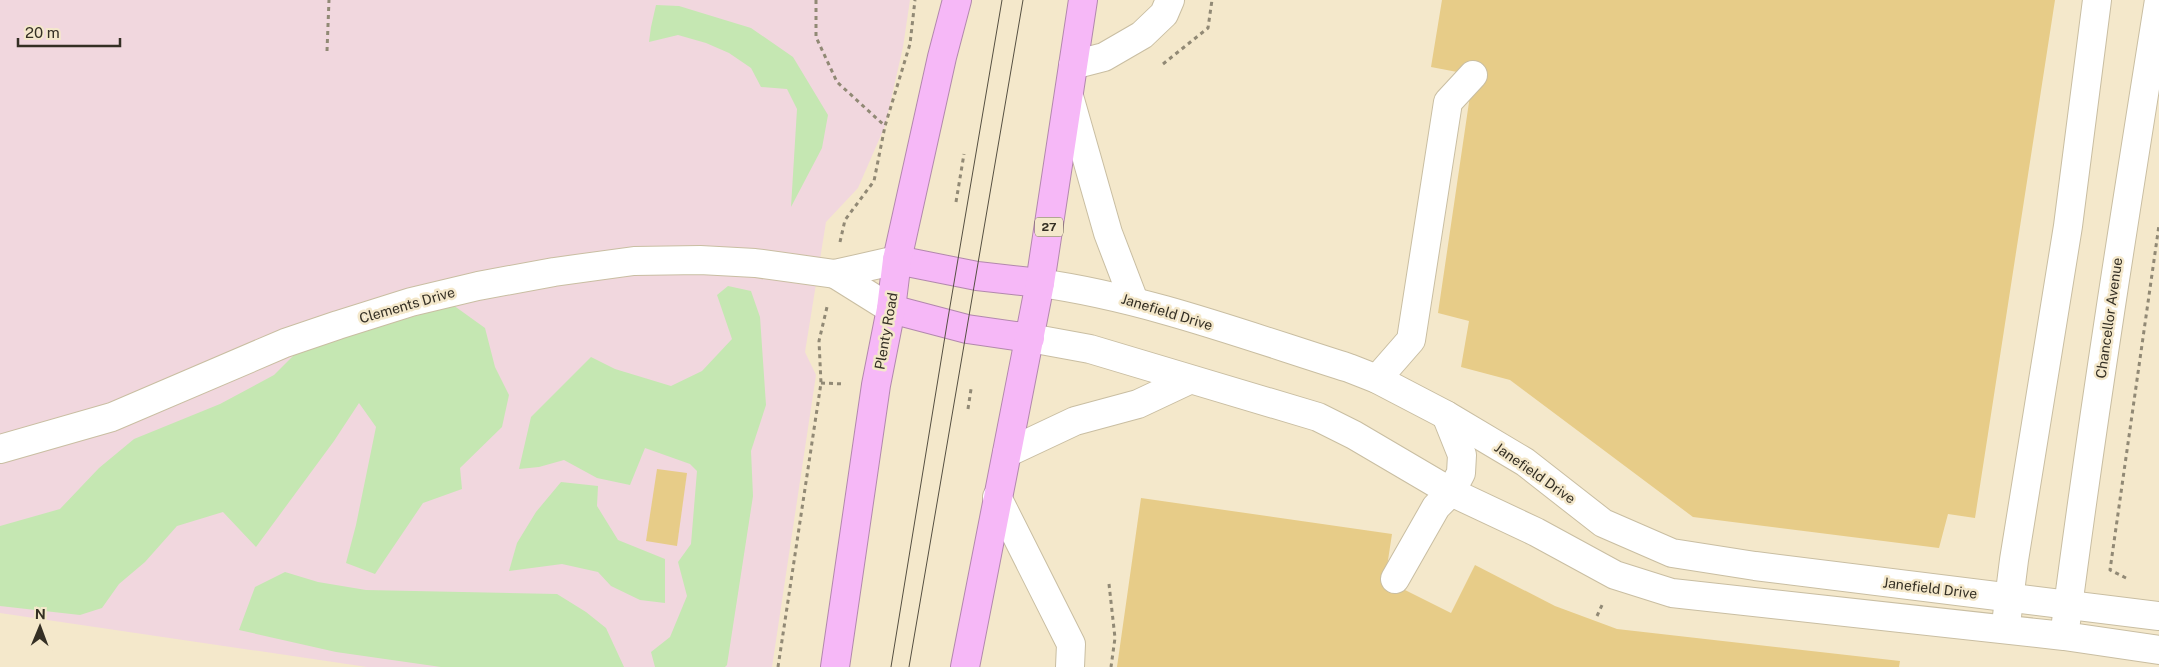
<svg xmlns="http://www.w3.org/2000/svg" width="2159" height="667" font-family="'Public Sans',sans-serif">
	<rect width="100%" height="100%" fill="#f4e8cb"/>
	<!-- education -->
	<polygon fill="#f1d7de" points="0,0 910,0 903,47 885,126 858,188 826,222 805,352 816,375 772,667 367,667 0,613"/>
	<!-- green -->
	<g fill="#c5e7b2">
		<polygon points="656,5 679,6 751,28 793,57 828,115 822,148 791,207 797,109 787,89 761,87 751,68 729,53 706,43 678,35 649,42 651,27"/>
		<polygon points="728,286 751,291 760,317 766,405 751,451 753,496 727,665 725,667 655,667 651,652 670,637 687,596 678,562 691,544 697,471 690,464 645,448 630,485 597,478 564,460 539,467 519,469 531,417 591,357 615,369 671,386 702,371 732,339 717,295"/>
		<polygon points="453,305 485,328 495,367 509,395 502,427 460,468 462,489 423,503 375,574 346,563 356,525 376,427 359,403 334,441 256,547 223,512 177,526 145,562 119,584 102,608 80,615 0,606 0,526 60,509 99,468 134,439 220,404 274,375 299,350"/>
		<polygon points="561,482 598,486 597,506 618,540 665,559 665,603 640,600 611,586 598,572 562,564 509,571 517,543 536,512"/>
		<polygon points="285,572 318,582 366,590 557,594 586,612 606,628 624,667 441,667 336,652 239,630 255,587"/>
	</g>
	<!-- building -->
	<g fill="#e7cc88">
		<polygon points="1442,0 2055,0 1975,518 1948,514 1939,548 1693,517 1510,380 1461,367 1469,321 1438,313 1473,75 1431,67"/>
		<polygon points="657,469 687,473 677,546 646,541"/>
		<polygon points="1141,498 1392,534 1385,580 1451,613 1475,565 1555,606 1617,629 1900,661 1899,667 1117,667"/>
	</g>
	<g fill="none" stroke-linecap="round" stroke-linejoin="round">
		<!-- minor casing -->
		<g stroke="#c9bea2" stroke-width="30">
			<g id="minor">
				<polyline points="1073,65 1104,57 1142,35 1164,14 1170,0"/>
				<polyline points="1069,96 1108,233 1134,301"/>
				<polyline points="835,274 891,309"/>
				<path d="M 1040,283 C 1146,298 1247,336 1349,368 L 1377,379 L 1446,415 L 1525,462 L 1603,523 L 1672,553 L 1755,566 L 2159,616"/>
				<polyline points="1030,338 1090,349 1318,417 1354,435 1451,492 1536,532 1615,575 1672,593 2064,636 2159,650"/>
				<polyline points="1377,379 1411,340 1448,102 1473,75"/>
				<polyline points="0,449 112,417 285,343 338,325 411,302 478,286 554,272 634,261 700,260 755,263 835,274 897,260"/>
				<polyline points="1007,453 1075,421 1138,404 1189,380"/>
				<polyline points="997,497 1071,644 1070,667"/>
				<polyline points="1395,579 1436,507 1451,492 1461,473 1462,455 1446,415"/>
				<polyline points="2007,616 2014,560 2068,226 2097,0"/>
				<path d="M 2066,622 C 2093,414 2126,207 2159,0"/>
			</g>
		</g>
		<!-- highway casing -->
		<g stroke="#b288ad" stroke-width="30">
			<g id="highway">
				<polyline points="897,260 977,276 1040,283"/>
				<polyline points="891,309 967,329 1030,338"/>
				<polyline points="835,667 876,385 891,309 897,260 942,57 957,0"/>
				<polyline points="965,667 1040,283 1083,0"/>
			</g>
		</g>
		<!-- path -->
		<g stroke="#918975" stroke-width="3" stroke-dasharray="4 4" stroke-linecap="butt">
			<polyline points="816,0 816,37 837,82 885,126"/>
			<polyline points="327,51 329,0"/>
			<polyline points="1163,64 1208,28 1212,0"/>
			<polyline points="956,202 964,154"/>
			<polyline points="840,242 845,220 874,181 885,126 910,44 915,0"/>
			<polyline points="821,383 845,384"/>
			<polyline points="968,409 971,389"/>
			<polyline points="2126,578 2110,570 2159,225"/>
			<polyline points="1109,584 1115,638 1111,667"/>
			<polyline points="1597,616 1603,603"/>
			<polyline points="778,667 821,383 819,341 827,307"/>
		</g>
		<!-- minor -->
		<use href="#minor" stroke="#fff" stroke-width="28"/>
		<!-- highway -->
		<use href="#highway" stroke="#f6b8f7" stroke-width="28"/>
		<!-- tram -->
		<g stroke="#554f41" stroke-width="1">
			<polyline points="891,667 947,324 1002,0"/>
			<polyline points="909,667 1023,0"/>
		</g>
	</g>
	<g text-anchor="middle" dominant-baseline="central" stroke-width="5" stroke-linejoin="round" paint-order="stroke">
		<!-- shield labels -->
		<rect fill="#f4e8cb" stroke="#6e6656" stroke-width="1" x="1035" y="217.5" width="28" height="19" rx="4"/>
		<g font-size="12" font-weight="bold" fill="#342f24">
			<text x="1049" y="227">27</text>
		</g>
		<!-- street labels -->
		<g font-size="14" fill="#342f24" stroke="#f4e8cb">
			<text transform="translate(407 305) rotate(-16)">Clements Drive</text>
			<text transform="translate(1167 312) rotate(17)">Janefield Drive</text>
			<text transform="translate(2109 318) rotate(-82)">Chancellor Avenue</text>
			<text transform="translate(886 331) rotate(-80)">Plenty Road</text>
			<text transform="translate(1535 473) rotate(35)">Janefield Drive</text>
			<text transform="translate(1930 588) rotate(7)">Janefield Drive</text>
		</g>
	</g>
	<!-- north arrow -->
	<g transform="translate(40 627) rotate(1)" stroke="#f4e8cb" stroke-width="4" paint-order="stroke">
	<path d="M0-4L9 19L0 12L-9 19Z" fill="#342f24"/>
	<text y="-8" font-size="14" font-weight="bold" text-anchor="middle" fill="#342f24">N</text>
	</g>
	<!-- scale -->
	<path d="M18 38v8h102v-8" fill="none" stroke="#342f24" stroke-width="2.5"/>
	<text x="25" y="38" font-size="15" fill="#342f24" stroke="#f4e8cb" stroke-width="4" paint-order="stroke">20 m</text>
</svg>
